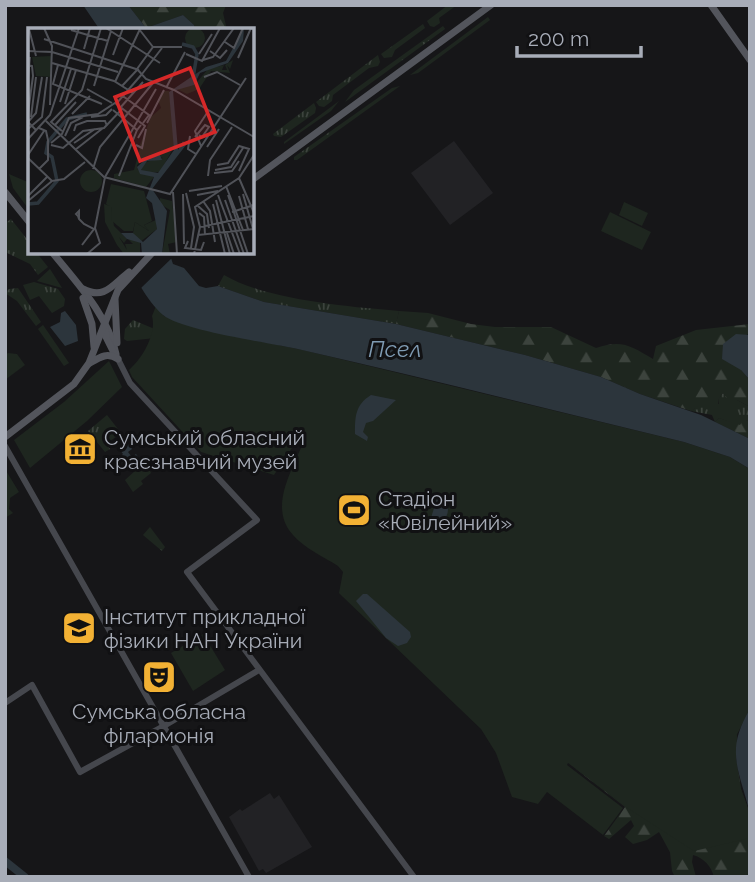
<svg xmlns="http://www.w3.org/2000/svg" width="755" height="882" font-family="Raleway,sans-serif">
	<defs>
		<pattern id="grass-tufts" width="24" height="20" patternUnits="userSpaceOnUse" patternTransform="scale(1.75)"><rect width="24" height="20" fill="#1e261f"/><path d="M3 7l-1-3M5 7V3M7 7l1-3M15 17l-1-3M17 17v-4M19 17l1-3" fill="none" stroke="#3c433d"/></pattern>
		<pattern id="forest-firs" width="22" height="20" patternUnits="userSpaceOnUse" patternTransform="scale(1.75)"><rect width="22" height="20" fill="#1e261f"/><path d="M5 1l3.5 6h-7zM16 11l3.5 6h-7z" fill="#3c433d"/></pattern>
	</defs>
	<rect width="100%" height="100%" fill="#161618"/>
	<!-- built -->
	<g fill="#222225">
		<polygon points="454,141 493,193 450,225 411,173"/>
		<polygon points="270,793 274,799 279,795 312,847 266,873 263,869 259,871 229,817 240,809 242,811"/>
	</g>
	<!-- grass -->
	<g fill="url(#grass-tufts)">
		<polygon points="448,5 457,5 439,18 440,23 434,27 430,26 427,21"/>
		<polygon points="488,17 490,20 418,73 410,75"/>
		<polygon points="423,24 425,28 395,50 392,57 384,58 381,54"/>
		<polygon points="443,26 445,29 345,102 354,90"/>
		<polygon points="378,55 380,62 378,66 369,68 333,95 332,101 324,107 319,106 316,102"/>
		<polygon points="400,86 297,160 294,160 294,157 392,88"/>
		<polygon points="339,101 331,111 284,144 284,142"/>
		<polygon points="314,103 316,108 315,113 281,137 274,136 273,134"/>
		<polygon points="11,219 30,243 30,252 36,252 48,267 38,275 30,264 5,252 5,223"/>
		<polygon points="50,269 62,288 37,281"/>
		<path d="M 224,275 C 266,300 350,307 399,311 L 396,324 L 264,302 L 218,286 Z"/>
		<polygon points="34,282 58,289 65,299 64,306 52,313 39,296 30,300 23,285"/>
		<polygon points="18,288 41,322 36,326 17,301 5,293 9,289"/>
		<polygon points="133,320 157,330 155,338 127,341 124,339 125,329"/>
		<polygon points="43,325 69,363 64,366 38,329"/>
		<polygon points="723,393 731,400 737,400 750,407 750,422 746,420 740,426 719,418 715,422 712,415 691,411 702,403 719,404 719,398"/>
		<polygon points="107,415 121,433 106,444 110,449 105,452 88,431"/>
		<polygon points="145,462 151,473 141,481 143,484 133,492 125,480"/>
		<polygon points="150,527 165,547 162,551 143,535"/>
	</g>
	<!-- forest -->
	<g fill="url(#forest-firs)">
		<polygon points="128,5 226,5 223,13 227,30 195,30 194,25 183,15 146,28"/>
		<path d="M 399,311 L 428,313 L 471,324 L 495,327 L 551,327 L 596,348 C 622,339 631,346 653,359 L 656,346 L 696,330 L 750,324 L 750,335 L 747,334 L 741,370 L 750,380 L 750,407 L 737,400 L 729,400 L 723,393 L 719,398 L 718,406 L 702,404 L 691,411 L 640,394 L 601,377 L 525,355 L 396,324 Z"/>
		<polygon points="719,418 740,425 744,419 750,422 750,439 715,422"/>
		<path d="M 750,604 L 750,709 L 737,734 L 736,759 L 741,789 L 750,814 L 750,877 L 714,877 C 711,866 704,858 693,855 L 692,862 L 696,877 L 675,877 L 672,871 L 670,852 L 659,832 L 647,840 L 633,844 L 625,837 L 634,826 L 631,820 L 609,839 L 604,836 L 625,807 L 576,769 L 727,751 Z"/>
	</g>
	<!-- park -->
	<g fill="#1e261f">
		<polygon points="9,174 30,183 30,211 13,188"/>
		<polygon points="624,202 648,213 642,226 619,215"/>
		<polygon points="610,212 651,232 642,250 601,231"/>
		<path d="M 156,306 L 164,316 L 209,331 L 303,350 L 684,442 L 730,457 L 750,469 L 750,709 L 737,734 L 736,759 L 741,789 L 750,814 L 750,838 L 694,851 L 626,807 L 568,763 L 567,765 L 623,808 L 603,835 L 547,792 L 538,804 L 512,797 L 496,753 L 481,729 L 343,597 L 339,593 L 343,572 L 338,566 C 324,557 304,548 293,535 C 268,508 292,471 303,443 L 292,448 L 274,475 L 201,452 L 132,377 L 129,370 C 142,359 157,334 152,316 Z"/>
		<polygon points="8,353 17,354 25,365 5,380 5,355"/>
		<polygon points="109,361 122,387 87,421 30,468 14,440 64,402"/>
		<polygon points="5,469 19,492 10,498 9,509 13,513 5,518"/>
		<polygon points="203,634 225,670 193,691 171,653"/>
	</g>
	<!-- water -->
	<g fill="#2c353c">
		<polygon points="83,5 128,5 146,28 183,15 194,25 195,30 100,30"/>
		<path d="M 124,252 L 169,252 L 173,264 L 184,268 L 199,286 L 206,288 L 218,286 L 264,302 L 396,324 L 525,355 L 601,377 L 640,394 L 701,415 L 750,439 L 750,469 L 730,457 L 684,442 C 556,411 429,379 302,350 C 273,343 182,331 163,315 C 146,300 132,273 124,252 Z"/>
		<polygon points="65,311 76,325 78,341 65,346 50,327 60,322 61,313"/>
		<polygon points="736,334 750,335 750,380 741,370 722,359 723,344"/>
		<path d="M 371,395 L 396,400 L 373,421 L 366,423 L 363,432 L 368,437 L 367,441 L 355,434 C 355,417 355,405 371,395 Z"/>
		<polygon points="126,441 132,449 128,452 132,457 136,454 142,462 134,468 130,462 125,466 119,458 123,454 118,447"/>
		<path d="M 440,494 C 451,504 450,514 441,525 L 434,522 L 431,518 L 438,495 Z"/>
		<polygon points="363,594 367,594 410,632 411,637 407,643 398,646 386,638 356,601"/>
		<path d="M 750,709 L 750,814 C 740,771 724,752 750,709 Z"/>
	</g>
	<!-- pier -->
	<polygon fill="#161618" points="127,252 173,252 174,256 139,290 122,257"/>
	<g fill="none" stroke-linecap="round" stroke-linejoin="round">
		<!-- river -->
		<polyline stroke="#2c353c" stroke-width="8" points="5,861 25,877"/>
		<!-- secondary -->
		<g stroke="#45474d" stroke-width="6">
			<polyline points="116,355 130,383 257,520 187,572 414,877"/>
			<polyline points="5,446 249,877"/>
			<polyline points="5,703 32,685 80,772 164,726 259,670"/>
		</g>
		<!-- primary -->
		<g stroke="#53555c" stroke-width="7">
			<polyline points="711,5 750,60"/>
			<polyline points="252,180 491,5"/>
			<polyline points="5,192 30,223"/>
			<path d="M 52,252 C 77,283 108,315 116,354"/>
			<path d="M 83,289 C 105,300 112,285 129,272"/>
			<polyline points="83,298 92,324 94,347"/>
			<polyline points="115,299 117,343"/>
			<polyline points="105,326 106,337 113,351"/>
			<path d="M 90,363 C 100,357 107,352 118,359"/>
			<polyline points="5,437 74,384 89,363 118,290 153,252"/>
		</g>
	</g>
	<!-- icons -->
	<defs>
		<g id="museum-square" transform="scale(1.75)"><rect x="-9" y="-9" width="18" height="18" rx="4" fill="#f2b134" stroke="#111113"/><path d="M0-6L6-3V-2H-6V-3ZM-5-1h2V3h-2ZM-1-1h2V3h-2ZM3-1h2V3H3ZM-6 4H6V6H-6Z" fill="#111"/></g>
		<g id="stadium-square" transform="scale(1.75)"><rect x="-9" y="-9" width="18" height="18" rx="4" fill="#f2b134" stroke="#111113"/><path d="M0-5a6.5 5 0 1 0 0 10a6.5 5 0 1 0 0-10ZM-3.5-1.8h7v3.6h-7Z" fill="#111"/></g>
		<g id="university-square" transform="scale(1.75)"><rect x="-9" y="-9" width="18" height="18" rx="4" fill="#f2b134" stroke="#111113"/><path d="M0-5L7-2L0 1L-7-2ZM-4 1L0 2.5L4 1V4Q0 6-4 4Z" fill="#111"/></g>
		<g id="theatre-square" transform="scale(1.75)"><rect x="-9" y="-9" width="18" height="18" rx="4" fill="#f2b134" stroke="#111113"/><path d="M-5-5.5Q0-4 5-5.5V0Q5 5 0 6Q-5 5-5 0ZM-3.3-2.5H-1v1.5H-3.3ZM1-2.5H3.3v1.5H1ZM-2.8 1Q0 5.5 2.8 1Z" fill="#111"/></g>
	</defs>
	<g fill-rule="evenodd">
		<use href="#museum-square" x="80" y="449"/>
		<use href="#stadium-square" x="354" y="510"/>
		<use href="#university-square" x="79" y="628"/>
		<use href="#theatre-square" x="159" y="677"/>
	</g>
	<g text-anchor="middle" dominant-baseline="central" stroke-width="6" stroke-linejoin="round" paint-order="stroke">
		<!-- poi labels -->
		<g font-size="21" fill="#a8adb8" stroke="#111113" text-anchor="start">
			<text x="104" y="437">Сумський обласний<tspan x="104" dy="24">краєзнавчий музей</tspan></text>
			<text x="378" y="498">Стадіон<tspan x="378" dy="24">«Ювілейний»</tspan></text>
			<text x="104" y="616">Інститут прикладної<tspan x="104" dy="24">фізики НАН України</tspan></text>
			<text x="159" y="711" text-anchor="middle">Сумська обласна<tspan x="159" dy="24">філармонія</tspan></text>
		</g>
		<!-- water labels -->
		<g font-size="23" font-style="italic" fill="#7f9bb3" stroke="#111113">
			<text x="395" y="348">Псел</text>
		</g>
	</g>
	<!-- overview -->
	<g transform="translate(28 28)">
		<rect width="226" height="226" fill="#161618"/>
		<path d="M 132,170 L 144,173 L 149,214 L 140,216 L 142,226 L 134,226 L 142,182 L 132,176 Z" fill="#1e261f"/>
		<path d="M 205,32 L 202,41 L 199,37 L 202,45 L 183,43 L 171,61 L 159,66 L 149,61 L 168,49 L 169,54 L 180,41 L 196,37 L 194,42 L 199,42 L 197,37 ZM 112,120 L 122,127 L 109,137 L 110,142 L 126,149 L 118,159 L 86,150 L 86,146 L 106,142 ZM 76,176 L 83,178 L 86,198 L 99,211 L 96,215 L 91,209 L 99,222 L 97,216 L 105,216 L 100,211 L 109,212 L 105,205 L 107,194 L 121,203 L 116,197 L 128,192 L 129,201 L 112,214 L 112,226 L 96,226 L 89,217 L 77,194 Z" fill="#1e261f"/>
		<path d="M 23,28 L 24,49 L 8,48 L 4,29 ZM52 153a11 11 0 1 1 22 0a11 11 0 1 1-22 0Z" fill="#1e261f"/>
		<path d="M157 10a10 10 0 1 1 20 0a10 10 0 1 1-20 0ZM 135,63 L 141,63 L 147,117 L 132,144 L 117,145 L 113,142 L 117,134 L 135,130 L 124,127 L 116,131 L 111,119 L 123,89 L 133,80 L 130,72 Z" fill="#1e261f"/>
		<path d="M 83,156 L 116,163 L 124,193 L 116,197 L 121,203 L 107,194 L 105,203 L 96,203 L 84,193 L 83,179 L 78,176 Z" fill="#1e261f"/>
		<path d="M 216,0 L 215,13 L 200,35 L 172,45 L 166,57 L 145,63 L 150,122 L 155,113 L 158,117 L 124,161 L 139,183 L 134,226 L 114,226 L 113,215 L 99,211 L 93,205 L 105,205 L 115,214 L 129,201 L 124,175 L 118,170 L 126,149 L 112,146 L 109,139 L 122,127 L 132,127 L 134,132 L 119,133 L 113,142 L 130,145 L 146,122 L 141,64 L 178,39 L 198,33 Z" fill="#2c353c"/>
		<path fill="none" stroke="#2c353c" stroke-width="3.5" d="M 154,16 L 165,19 L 169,26 L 165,50M 0,176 L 10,175 L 29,153 L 24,129 L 18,125 L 20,114 L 39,91 L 59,86"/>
		<path fill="none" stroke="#505258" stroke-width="2" d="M 16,0 L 24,18 L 22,77M 78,0 L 132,35M 1,1 L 8,28M 111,1 L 125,19M 43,2 L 80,13M 16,11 L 111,42M 197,14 L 206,20 L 215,0M 56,21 L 62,0M 0,23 L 24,24 L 90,44M 182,23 L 192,30 L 199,22M 158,26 L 174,33 L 192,0M 171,26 L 184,6M 85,27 L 95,0M 210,30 L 223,0M 175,32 L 185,29 L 206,0M 24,35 L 86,53 L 105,65M 0,37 L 4,38 L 5,48 L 0,85M 30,37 L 25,56 L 74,76M 109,41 L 118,51 L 146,62 L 226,109M 109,41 L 125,19 L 154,19M 114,46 L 134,20M 176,49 L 189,44 L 212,57M 0,50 L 2,29M 87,54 L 112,1M 66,58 L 83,3M 94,58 L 109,42M 138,60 L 157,24M 59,61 L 84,75M 92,66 L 121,87 L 115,95M 32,74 L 43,41M 37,76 L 48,42M 88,76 L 114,46M 92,80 L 115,54M 85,82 L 109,102 L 113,97M 44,86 L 62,68M 3,89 L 8,49M 63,89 L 78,87 L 84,81M 18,93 L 76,149 L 142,166 L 218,50M 119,95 L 136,62M 27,97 L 48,74M 11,100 L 18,103 L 20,112 L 20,132 L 11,141M 0,101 L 14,89 L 19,49M 8,102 L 0,94 L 8,85 L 14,49M 34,103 L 23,94 L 54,62 L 73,0M 46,103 L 48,97 L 59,93 L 77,93 L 79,98M 37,108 L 43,95 L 55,89M 162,108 L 160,121 L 168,126M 167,109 L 177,97 L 181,99 L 174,109 L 171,107M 0,111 L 22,87 L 51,0M 23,115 L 34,106 L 41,90 L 70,86 L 87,75 L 117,98 L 110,110M 46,115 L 67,101M 23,117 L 35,120 L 55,103 L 76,100 L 94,81M 108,117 L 114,120 L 118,101M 173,118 L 167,103 L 179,85M 179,119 L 191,101M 47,122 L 75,100M 0,127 L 16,103M 0,130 L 24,153 L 36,151 L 57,134M 189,137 L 200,135 L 211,118 L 221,121 L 211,143M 65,141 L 72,119 L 125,55M 187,142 L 203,139 L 215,120M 186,145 L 204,143 L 211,133M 91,148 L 109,102M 180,148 L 182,132 L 204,99M 77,149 L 128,61M 211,150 L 226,185M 198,158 L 215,202M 161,163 L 194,158M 145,164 L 149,226M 158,165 L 166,199 L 163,220M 155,166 L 156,216M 215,166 L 225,201M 169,167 L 190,163M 190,167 L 212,226M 200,167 L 220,226M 0,168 L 19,149M 211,168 L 220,201M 188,172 L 202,226M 197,172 L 216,226M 0,173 L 24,153M 175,173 L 182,183 L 187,214M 185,176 L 197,226M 170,178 L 179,186 L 181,200M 204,184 L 226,177M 171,185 L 176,189 L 177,207M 51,191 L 51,183 L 48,186 L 50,188 L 51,191 L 56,196 L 66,201 L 54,217M 172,199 L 226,188M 199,205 L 206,226M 170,207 L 226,201M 160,213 L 157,220 L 173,222 L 176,214M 59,226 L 72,215 L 67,200 L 77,149M 166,226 L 172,199 L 167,179 L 211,150 L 226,127"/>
		<path fill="#d62828" fill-opacity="0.15" stroke="#d62828" stroke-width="3.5" d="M 162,40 L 187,104 L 112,133 L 87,69 Z"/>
		<rect width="226" height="226" fill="none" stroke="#a8adb8" stroke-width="3.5"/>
	</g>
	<!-- border -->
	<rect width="755" height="882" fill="none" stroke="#a8adb8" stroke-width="14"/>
	<!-- scale -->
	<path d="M517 46v10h124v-10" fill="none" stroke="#a8adb8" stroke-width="3.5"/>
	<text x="528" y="46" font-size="21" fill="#a8adb8" stroke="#111113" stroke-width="5" paint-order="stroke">200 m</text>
</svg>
